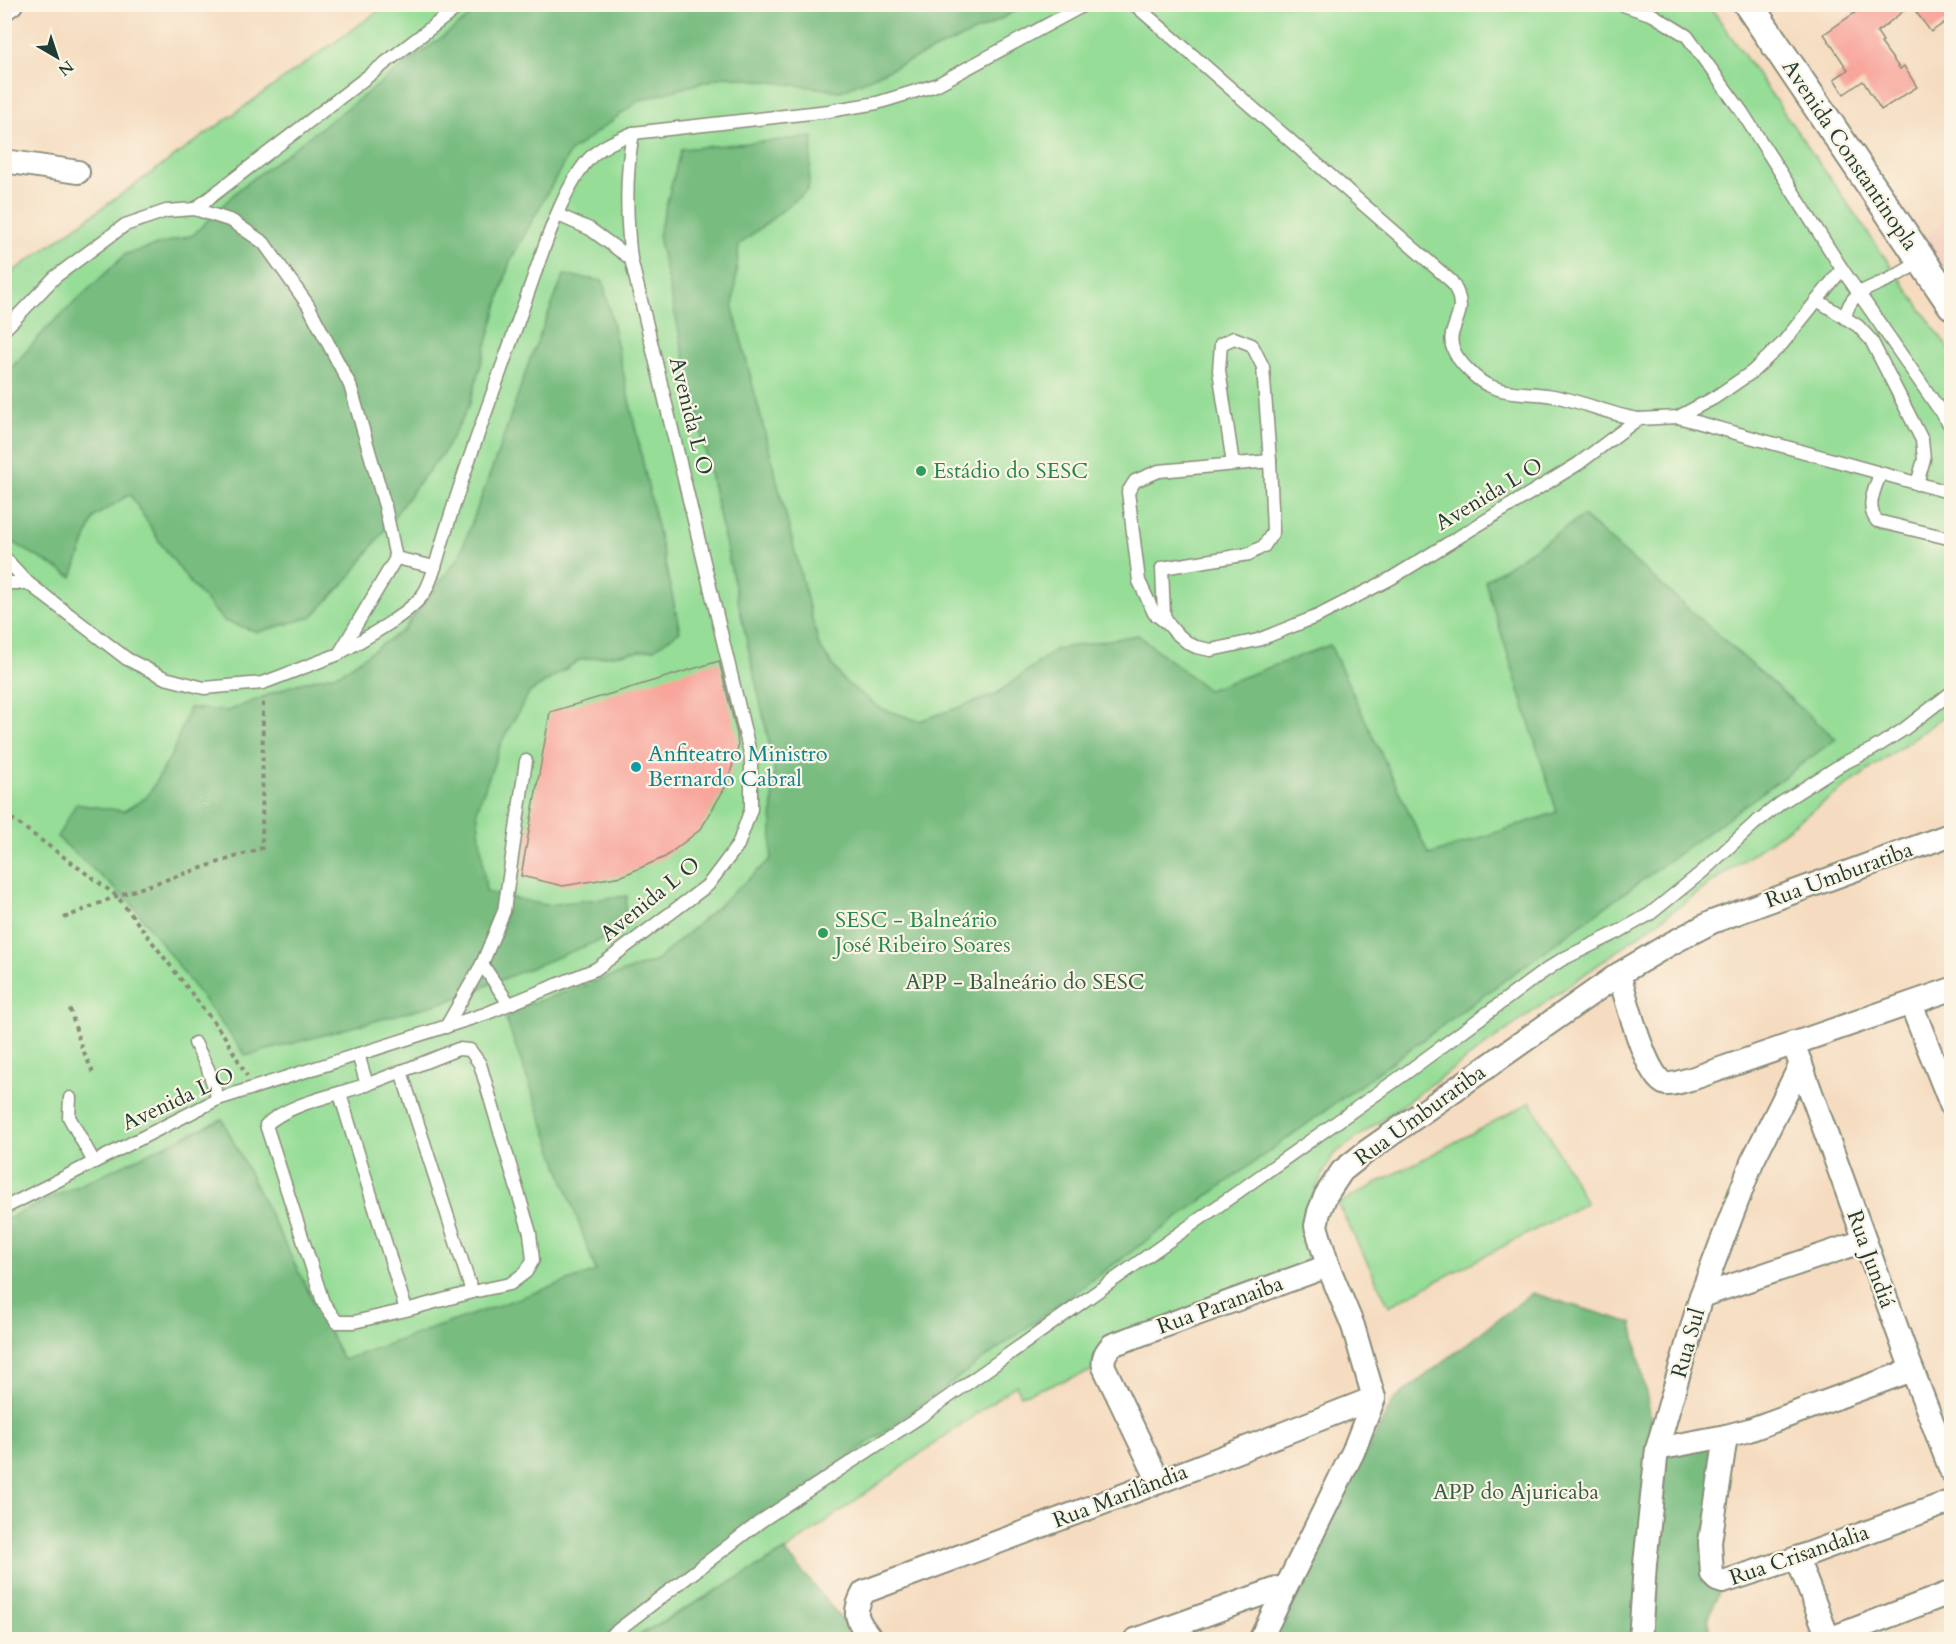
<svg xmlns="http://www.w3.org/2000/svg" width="1956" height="1644" font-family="Cardo,serif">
	<rect width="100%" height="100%" fill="#fcf5e5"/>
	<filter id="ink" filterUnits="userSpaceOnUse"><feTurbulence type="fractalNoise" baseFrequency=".0167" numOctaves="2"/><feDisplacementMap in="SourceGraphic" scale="12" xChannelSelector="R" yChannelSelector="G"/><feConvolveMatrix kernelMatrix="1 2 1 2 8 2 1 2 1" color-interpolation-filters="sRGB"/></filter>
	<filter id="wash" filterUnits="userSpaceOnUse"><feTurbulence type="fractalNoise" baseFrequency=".008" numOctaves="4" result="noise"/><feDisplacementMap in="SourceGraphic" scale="24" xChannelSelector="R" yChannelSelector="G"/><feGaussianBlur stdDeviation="1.35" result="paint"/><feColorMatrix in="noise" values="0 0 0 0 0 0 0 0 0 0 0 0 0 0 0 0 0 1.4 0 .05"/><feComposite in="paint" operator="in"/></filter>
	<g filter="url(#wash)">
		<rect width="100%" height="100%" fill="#f5dcc0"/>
		<!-- built -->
		<polygon fill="#f5d3c2" points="1951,211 1952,308 1911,257"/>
		<!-- green -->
		<g fill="#96dd97" stroke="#5a8d66" stroke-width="1.5">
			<polygon points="387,5 1709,5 1951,352 1951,711 1333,1155 1312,1196 1305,1227 1319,1269 1113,1345 1104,1367 1021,1395 1016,1385 785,1551 632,1639 5,1639 4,278"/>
			<polygon points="1531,1102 1586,1203 1389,1306 1338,1204"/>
		</g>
		<!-- forest -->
		<g fill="#78bc80" stroke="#4c7c5a" stroke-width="1.5">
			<polygon points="485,5 1026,5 988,26 841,91 726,76 640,100 570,152 510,261 469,406 444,452 417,485 350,577 312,617 258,632 224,621 191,584 161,544 130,494 94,517 72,577 7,539 5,536 5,375 46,329 126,254 193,235 239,189"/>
			<polygon points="813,137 808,190 739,245 733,308 819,646 844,681 880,708 919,721 995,695 1056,649 1138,635 1208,690 1330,645 1429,855 1557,812 1485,581 1583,516 1836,739 761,1521 605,1639 5,1639 4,1220 222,1119 343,1360 596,1271 506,1019 521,1007 656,961 771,859 774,765 658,236 681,149"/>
			<polygon points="564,275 603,281 680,631 654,649 579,660 529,693 502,741 477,810 486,892 545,905 627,896 623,931 448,1001 246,1056 131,903 57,837 76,804 124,811 147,797 173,752 189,708 228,711 293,685 340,673 403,630 459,557 500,447 529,362"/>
			<polygon points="1532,1293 1632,1323 1657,1449 1726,1436 1711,1542 1723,1582 1708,1620 1711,1639 1264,1640 1394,1400"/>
			<polygon points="785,1551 858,1639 632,1640"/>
		</g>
		<g id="blocks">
			<!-- building -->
			<g fill="#f8a59b">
				<polygon points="1868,4 1952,4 1952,17 1931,32 1911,5 1877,32 1883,41 1881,43 1900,69 1904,66 1917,87 1881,110 1863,81 1844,94 1834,79 1848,70 1824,34"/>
				<polygon points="719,661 737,734 738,748 726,786 701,829 665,857 622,876 563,886 521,876 550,712"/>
			</g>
		</g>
	</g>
	<g filter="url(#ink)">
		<use href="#blocks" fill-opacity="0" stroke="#8a8c7a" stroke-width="1.5"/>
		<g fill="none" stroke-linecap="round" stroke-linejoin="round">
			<!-- service casing -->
			<g stroke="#8a8c7a" stroke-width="15">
				<g id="service">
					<path d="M 1134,4 L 1451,281 C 1456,289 1460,296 1460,307 C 1459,322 1446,335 1454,351 C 1459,362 1478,382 1490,386 C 1510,395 1532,392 1553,396 C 1582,401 1608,414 1638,419"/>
					<polyline points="1620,4 1653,15 1687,36 1742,112 1842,269 1952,428"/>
					<polyline points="195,209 462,4"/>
					<polyline points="558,215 590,229 631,259"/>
					<polyline points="1817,300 1858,326 1871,340 1922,440 1924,459 1917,484"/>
					<path d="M 1845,318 C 1850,290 1870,289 1892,278 C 1902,273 1911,267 1921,261"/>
					<polyline points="4,330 55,277 125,225 166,211 195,209 232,221 264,243 308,305 350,385 385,506 396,558"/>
					<polyline points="1678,417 1952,493"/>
					<polyline points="1233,464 1219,370 1221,344 1234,338 1252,345 1263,367 1270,461 1273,532 1264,546 1249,554 1162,568 1164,615 1169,625 1175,632 1188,643 1196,647 1211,650 1258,640 1318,616 1390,579 1578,464 1638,419 1678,417 1714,398 1752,372 1782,344 1842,269"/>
					<path d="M 1880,474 C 1875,489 1865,507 1877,521 L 1952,539"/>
					<path d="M 4,557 L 28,583 L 127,659 L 165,678 L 204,688 L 263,683 L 339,654 L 396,558 L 435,567 C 460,479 493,394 523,307 C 539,264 558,196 587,161 C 599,147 617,140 633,133 L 829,111 L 877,103 L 936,85 L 1086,4"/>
					<polyline points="4,583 28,583"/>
					<polyline points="1168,624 1154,613 1139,581 1128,492 1135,481 1159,471 1270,461"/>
					<path d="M 341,652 C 364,639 410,614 424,593 C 429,586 432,575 435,567"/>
					<polyline points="482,964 509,1004"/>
					<polyline points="446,1027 482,964 504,911 526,761"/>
					<polyline points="195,1043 208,1069 218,1099"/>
					<polyline points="358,1054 367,1085"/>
					<polyline points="401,1071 472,1292"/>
					<path d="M 340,1094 L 406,1310 L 472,1292 L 510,1284 L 526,1272 L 533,1260 L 530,1233 L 480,1064 L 470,1050 L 458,1049 C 428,1061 398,1073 368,1084 C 338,1095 289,1103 266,1125 L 323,1302 L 337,1322 L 354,1322 L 406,1310"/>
					<polyline points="70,1098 69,1117 94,1162"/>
					<path d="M 4,1208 L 218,1099 L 485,1014 L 596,969 L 708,885 L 738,845 L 751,809 L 751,757 L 631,259 C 626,216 625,176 633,133"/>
					<polyline points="605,1640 761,1521 920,1417 1406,1073 1536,977 1561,960 1620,931 1650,914 1702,872 1754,824 1781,803 1842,764 1873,749 1903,730 1952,692"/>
				</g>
			</g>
			<!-- minor casing -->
			<g stroke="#8a8c7a" stroke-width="26">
				<g id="minor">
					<polyline points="4,9 11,4"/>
					<polyline points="4,161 78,172"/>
					<path d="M 1619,974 C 1625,993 1646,1080 1666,1084 C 1674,1085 1686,1080 1694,1078 L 1952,989"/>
					<polyline points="1911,1004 1952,1107"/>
					<polyline points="1793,1043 1908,1359 1952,1473"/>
					<polyline points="1701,1296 1864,1241"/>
					<polyline points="1726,1436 1710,1542 1712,1575 1717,1580 1723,1582 1797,1558 1952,1501"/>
					<polyline points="1657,1449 1726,1436 1749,1430 1912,1370"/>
					<path d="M 1159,1482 L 1104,1367 C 1102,1357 1106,1352 1112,1345 L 1328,1266"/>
					<polyline points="1797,1558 1829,1640"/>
					<polyline points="1829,1639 1952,1592"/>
					<path d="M 872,1640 C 857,1620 851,1615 864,1592 L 1159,1482 L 1374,1398"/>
					<polyline points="1135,1640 1285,1586"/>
					<polyline points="1260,1640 1353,1452 1374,1398 1353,1326 1328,1266 1316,1226 1319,1212 1326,1195 1342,1171 1366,1152 1619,974 1670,944 1712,922 1952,834"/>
					<polyline points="1640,1640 1645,1564 1657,1449 1701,1296 1752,1162 1801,1064"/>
				</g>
			</g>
			<!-- tertiary casing -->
			<g stroke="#8a8c7a" stroke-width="32">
				<polyline id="tertiary" points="1748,4 1952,305"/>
			</g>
			<!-- path -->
			<g stroke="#8a8c7a" stroke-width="4" stroke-dasharray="4.5 4.5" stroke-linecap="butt">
				<polyline points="4,813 117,896 225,1037 247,1076"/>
				<polyline points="64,918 117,896 262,848 263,698"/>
				<polyline points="70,1009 80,1043 94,1075"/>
			</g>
			<!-- service -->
			<use href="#service" stroke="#fff" stroke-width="12"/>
			<!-- minor -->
			<use href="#minor" stroke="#fff" stroke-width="22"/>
			<!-- tertiary -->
			<use href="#tertiary" stroke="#fff" stroke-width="28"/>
		</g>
	</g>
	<!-- markers -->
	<g fill="#2e9e5b" stroke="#fcf5e5" stroke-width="2">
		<circle cx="921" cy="471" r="6"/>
		<circle cx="823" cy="933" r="6"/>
	</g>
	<circle fill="#0f9aa8" stroke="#fcf5e5" stroke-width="2" cx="636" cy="767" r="6"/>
	<g text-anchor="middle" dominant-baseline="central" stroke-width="4.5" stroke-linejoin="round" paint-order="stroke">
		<!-- street labels -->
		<g font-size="22" fill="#1f3d34" stroke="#fcf5e5">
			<text transform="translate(1850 155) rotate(56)">Avenida Constantinopla</text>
			<text transform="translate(691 416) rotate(76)">Avenida L O</text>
			<text transform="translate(1489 494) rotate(-31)">Avenida L O</text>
			<text transform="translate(1839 875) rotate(-20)">Rua Umburatiba</text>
			<text transform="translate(650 899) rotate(-39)">Avenida L O</text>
			<text transform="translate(178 1099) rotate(-25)">Avenida L O</text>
			<text transform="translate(1420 1115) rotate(-36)">Rua Umburatiba</text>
			<text transform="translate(1871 1259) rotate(70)">Rua Jundiá</text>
			<text transform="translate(1220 1305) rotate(-20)">Rua Paranaiba</text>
			<text transform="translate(1688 1343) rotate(-74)">Rua Sul</text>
			<text transform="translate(1120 1496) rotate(-21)">Rua Marilândia</text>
			<text transform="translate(1799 1555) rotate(-19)">Rua Crisandalia</text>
		</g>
		<!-- leisure labels -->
		<g font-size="22" fill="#27864d" stroke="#fcf5e5" text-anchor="start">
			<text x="933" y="471">Estádio do SESC</text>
			<text x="835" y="920">SESC - Balneário<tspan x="835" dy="25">José Ribeiro Soares</tspan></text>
		</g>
		<!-- culture labels -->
		<g font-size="22" fill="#0d838f" stroke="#fcf5e5" text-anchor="start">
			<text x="648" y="754">Anfiteatro Ministro<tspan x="648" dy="25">Bernardo Cabral</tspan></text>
		</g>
		<!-- park labels -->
		<g font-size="22" fill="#375d48" stroke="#fcf5e5">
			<text x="1025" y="982">APP - Balneário do SESC</text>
			<text x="1516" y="1492">APP do Ajuricaba</text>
		</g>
	</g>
	<!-- margin -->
	<rect width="1956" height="1644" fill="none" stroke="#fcf5e5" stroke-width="24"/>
	<!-- north arrow -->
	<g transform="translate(57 57) rotate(141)" stroke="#fcf5e5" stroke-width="4.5" paint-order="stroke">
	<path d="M0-4.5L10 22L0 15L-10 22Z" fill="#1f3d34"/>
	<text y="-9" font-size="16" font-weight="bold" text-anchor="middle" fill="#1f3d34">N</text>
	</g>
</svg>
